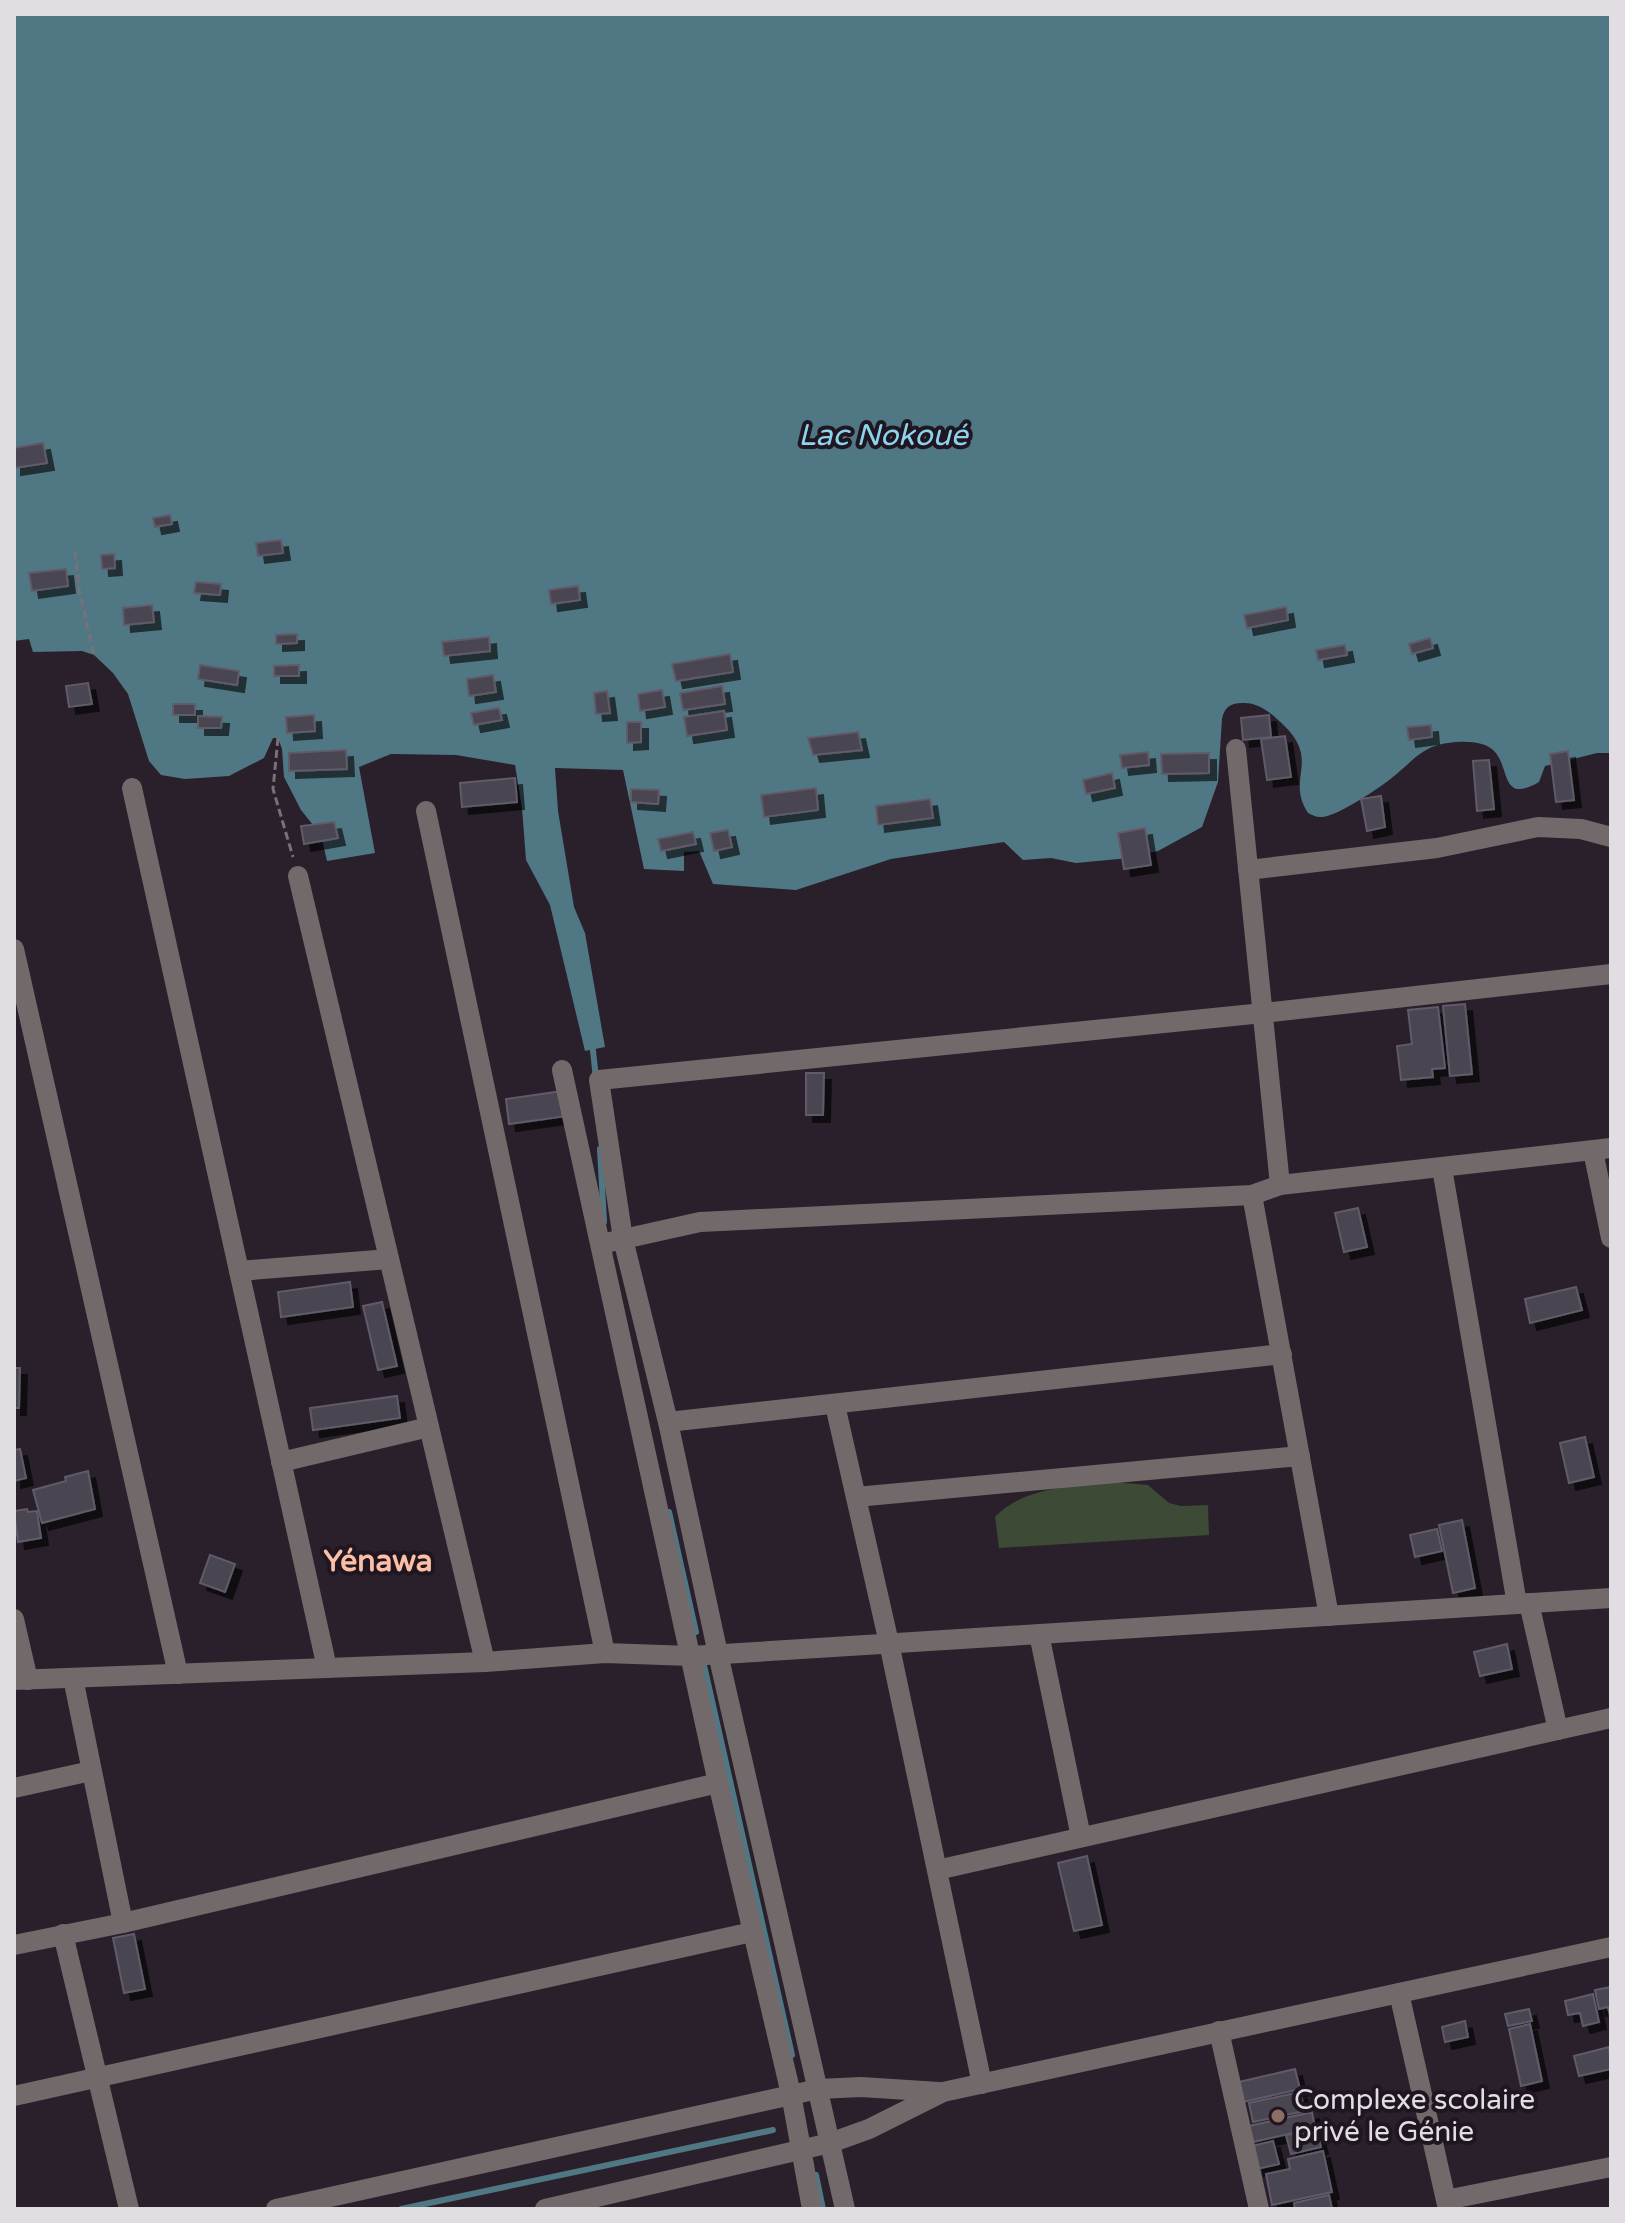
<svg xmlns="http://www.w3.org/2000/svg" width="1625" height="2223" font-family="'Varela Round',sans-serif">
	<defs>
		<filter id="shadow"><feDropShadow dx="7" dy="7" stdDeviation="0" flood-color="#0009"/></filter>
	</defs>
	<rect width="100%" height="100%" fill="#29202b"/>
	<!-- green -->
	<path fill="#3c4a36" d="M 1113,1482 L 1148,1485 L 1169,1503 L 1181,1506 L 1208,1505 L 1209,1535 L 999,1548 L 995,1517 C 1024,1486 1073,1487 1113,1482 Z"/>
	<!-- water -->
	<path fill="#507784" d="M 14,14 L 1611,14 L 1611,753 L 1597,753 L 1545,766 L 1539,782 C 1501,804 1510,769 1495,752 C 1483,738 1451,741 1435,746 C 1420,751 1412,761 1400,771 C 1389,782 1335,819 1320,817 C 1316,817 1312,815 1308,813 C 1284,776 1325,760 1277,719 C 1267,710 1257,703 1244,703 C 1231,703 1225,706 1222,719 L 1218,782 L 1202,827 L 1158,851 L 1129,858 L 1076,863 L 1051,858 L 1023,860 L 1004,842 L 891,859 L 796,890 L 713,884 L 699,851 L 684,852 L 684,871 L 644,869 L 623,770 L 555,768 L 558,811 L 574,907 L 585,933 L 605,1047 L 585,1051 L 550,905 L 526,860 L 522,808 L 515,765 L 456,755 L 391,754 L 359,767 L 375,853 L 327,861 L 321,835 L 301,810 L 284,777 L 282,749 L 278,738 L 273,738 L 264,758 L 229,776 L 185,779 L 161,775 L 149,761 L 128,694 L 113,673 L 94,655 L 82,651 L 33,652 L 29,639 L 14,641 Z"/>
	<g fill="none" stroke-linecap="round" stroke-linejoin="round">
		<!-- stream -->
		<g stroke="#507784" stroke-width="6">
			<polyline points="592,1042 596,1078"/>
			<polyline points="600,1149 604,1222"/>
			<polyline points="669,1512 696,1632"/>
			<polyline points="703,1661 792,2055"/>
			<polyline points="816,2175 823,2209"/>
			<polyline points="401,2209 773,2130"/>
		</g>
	</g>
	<!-- building -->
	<g fill="#494451" stroke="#605a69" stroke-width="2" filter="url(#shadow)">
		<polygon points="43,443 47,463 14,468 14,448"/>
		<polygon points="170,515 172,524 155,527 153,518"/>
		<polygon points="281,540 283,553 258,556 256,543"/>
		<polygon points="114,554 115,568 102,569 101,555"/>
		<polygon points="66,569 68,586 32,591 29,573"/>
		<polygon points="196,582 221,584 220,595 194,593"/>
		<polygon points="578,586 580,600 551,604 549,590"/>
		<polygon points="152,605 154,622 124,625 123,608"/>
		<polygon points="1286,607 1288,620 1247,628 1244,615"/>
		<polygon points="297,634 297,643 276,644 276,635"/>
		<polygon points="489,637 490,651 444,656 442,642"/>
		<polygon points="1430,638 1433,648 1412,654 1409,644"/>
		<polygon points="1345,645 1347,655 1318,660 1316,650"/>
		<polygon points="730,654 733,672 676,681 672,664"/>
		<polygon points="200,665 239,671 237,685 198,679"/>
		<polygon points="299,665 299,676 274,676 274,666"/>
		<polygon points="493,675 496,692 469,696 467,679"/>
		<polygon points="88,683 92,704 69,707 66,686"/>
		<polygon points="722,686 725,704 683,710 680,693"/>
		<polygon points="662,690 665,707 640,711 638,694"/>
		<polygon points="607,691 610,713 596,714 594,693"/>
		<rect x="173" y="704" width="22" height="11"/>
		<polygon points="499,708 502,720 474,725 471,713"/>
		<polygon points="724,711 727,730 687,736 684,717"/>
		<polygon points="314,715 315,731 287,733 286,717"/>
		<polygon points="1269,715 1271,737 1243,740 1241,718"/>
		<polygon points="198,716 222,717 221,728 198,728"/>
		<polygon points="627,722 641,722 641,742 627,743"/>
		<polygon points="1431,725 1432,737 1409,740 1407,727"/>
		<polygon points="858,732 862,750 813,755 808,738"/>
		<polygon points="1285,736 1291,777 1267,780 1261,739"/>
		<polygon points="346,750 347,769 289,771 289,753"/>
		<polygon points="1568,751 1574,800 1556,802 1550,754"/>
		<polygon points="1148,752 1149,765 1122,768 1120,755"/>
		<polygon points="1209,753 1209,773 1162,774 1161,754"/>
		<polygon points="1489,760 1494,809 1477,811 1473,761"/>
		<polygon points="1112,773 1115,788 1086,794 1083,780"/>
		<polygon points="515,778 517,802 462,807 460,783"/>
		<polygon points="816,788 818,810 764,817 761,795"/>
		<polygon points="631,789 659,790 658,804 631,802"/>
		<polygon points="1381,796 1385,827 1367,831 1361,799"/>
		<polygon points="930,799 933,818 878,825 876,806"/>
		<polygon points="334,822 338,838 304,844 301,826"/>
		<polygon points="1145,828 1151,865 1124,869 1118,833"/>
		<polygon points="728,830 732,847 714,851 710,833"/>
		<polygon points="693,832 696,844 661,851 658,839"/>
		<polygon points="1465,1004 1472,1074 1450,1076 1443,1006"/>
		<polygon points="1438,1007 1445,1068 1432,1069 1433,1077 1401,1080 1397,1046 1412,1044 1408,1010"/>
		<polygon points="806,1073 824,1073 823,1115 806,1115"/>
		<polygon points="563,1091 567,1116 509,1124 506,1099"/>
		<polygon points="1358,1208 1367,1247 1344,1252 1335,1213"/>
		<polygon points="350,1282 353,1307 281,1317 278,1292"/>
		<polygon points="1576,1287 1582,1310 1530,1323 1525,1299"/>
		<polygon points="382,1302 397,1366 378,1370 363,1306"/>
		<polygon points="14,1368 20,1368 19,1408 14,1408"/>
		<polygon points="397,1396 400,1418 313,1430 310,1408"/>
		<polygon points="1585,1437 1594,1477 1569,1483 1560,1443"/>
		<polygon points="20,1449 26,1478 14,1481 14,1450"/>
		<polygon points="88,1471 95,1509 42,1523 33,1490 66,1481 65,1477"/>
		<polygon points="27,1509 28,1512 37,1511 41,1538 18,1542 14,1511"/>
		<polygon points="1462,1520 1475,1588 1453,1593 1439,1525"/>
		<polygon points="1437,1529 1442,1551 1415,1557 1410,1535"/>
		<polygon points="210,1555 235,1564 225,1592 200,1583"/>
		<polygon points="1507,1644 1512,1669 1480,1676 1474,1652"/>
		<polygon points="1087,1856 1102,1925 1074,1931 1058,1863"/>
		<polygon points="134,1934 145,1989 124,1993 113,1938"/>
		<polygon points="1611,1987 1611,2015 1610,2016 1608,2007 1599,2009 1595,1990"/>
		<polygon points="1593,1994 1599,2022 1583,2026 1580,2013 1568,2015 1565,2001"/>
		<polygon points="1529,2009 1532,2021 1508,2026 1505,2014"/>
		<polygon points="1465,2021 1468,2037 1445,2042 1442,2027"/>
		<polygon points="1530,2024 1542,2081 1521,2086 1509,2029"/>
		<polygon points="1609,2047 1611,2069 1579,2076 1574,2056"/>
		<polygon points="1295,2069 1300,2089 1243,2102 1239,2082"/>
		<polygon points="1300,2092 1305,2111 1253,2122 1249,2103"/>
		<polygon points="1312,2112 1315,2128 1253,2142 1249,2126"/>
		<polygon points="1316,2129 1321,2147 1291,2154 1286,2135 1301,2132 1301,2135"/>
		<polygon points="1273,2141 1279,2164 1257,2169 1252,2146"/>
		<polygon points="1323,2151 1332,2192 1272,2205 1266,2174 1290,2169 1288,2159"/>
		<polygon points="1329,2195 1332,2209 1295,2209 1294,2203"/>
	</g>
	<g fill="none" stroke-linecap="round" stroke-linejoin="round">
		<!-- path -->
		<g stroke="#78717a" stroke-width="3" stroke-dasharray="8 4" stroke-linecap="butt">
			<polyline points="75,551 79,589 94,655"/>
			<polyline points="278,738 273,789 293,857"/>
		</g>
		<!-- minor -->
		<g stroke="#72696a" stroke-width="20">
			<polyline points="1236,749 1280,1185"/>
			<polyline points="132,788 327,1668"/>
			<polyline points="426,811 605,1653"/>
			<polyline points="1248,870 1437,848 1538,827 1581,829 1611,837"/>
			<polyline points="298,876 485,1662"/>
			<polyline points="14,949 178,1674"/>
			<polyline points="562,1070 718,1783 791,2094 812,2209"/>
			<polyline points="1593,1151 1611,1238"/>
			<polyline points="1442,1168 1517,1604"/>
			<polyline points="1252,1195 1329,1616"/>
			<polyline points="610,1242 700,1222 1252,1195 1280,1185 1611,1148"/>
			<polyline points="239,1271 389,1259"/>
			<polyline points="835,1405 889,1643 982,2084"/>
			<polyline points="668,1422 1282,1354"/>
			<polyline points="281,1462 429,1427"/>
			<polyline points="856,1497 1300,1456"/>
			<polyline points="1529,1603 1558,1730"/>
			<polyline points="14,1619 28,1680"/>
			<polyline points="1039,1634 1081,1837"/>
			<polyline points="73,1678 123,1923"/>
			<polyline points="14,1680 485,1662 605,1653 691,1656 1611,1598"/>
			<polyline points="14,1788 91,1771"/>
			<polyline points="937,1870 1611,1718"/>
			<polyline points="63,1934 129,2209"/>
			<polyline points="14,1945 123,1923 718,1783"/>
			<polyline points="1399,1993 1448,2209"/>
			<polyline points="1219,2031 1259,2209"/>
			<polyline points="14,2096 752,1932"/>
			<polyline points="1446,2200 1611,2167"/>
			<polyline points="276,2209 818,2089 861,2087 939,2092"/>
			<polyline points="545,2209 830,2143 869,2129 943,2092 1611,1947"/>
			<polyline points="845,2209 718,1654 668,1422 623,1239 599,1080 1263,1013 1611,974"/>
		</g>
	</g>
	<!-- markers -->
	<circle fill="#8d6e63" stroke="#1f1621" stroke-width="3" cx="1278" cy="2116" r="8"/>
	<g text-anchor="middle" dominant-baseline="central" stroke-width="8" stroke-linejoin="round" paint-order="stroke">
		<!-- poi labels -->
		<g font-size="28" fill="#e2dce3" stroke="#1f1621" text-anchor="start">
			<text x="1294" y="2100">Complexe scolaire<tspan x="1294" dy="32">privé le Génie</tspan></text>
		</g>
		<!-- water labels -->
		<g font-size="30" font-style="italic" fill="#8cd4ec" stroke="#1f1621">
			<text x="883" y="435">Lac Nokoué</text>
		</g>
		<!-- neighbourhood labels -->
		<g font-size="30" font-weight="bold" fill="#fcbea4" stroke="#1f1621">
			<text x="378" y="1561">Yénawa</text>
		</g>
	</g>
	<!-- border -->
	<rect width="1625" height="2223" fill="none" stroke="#e2dce3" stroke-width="32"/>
</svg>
